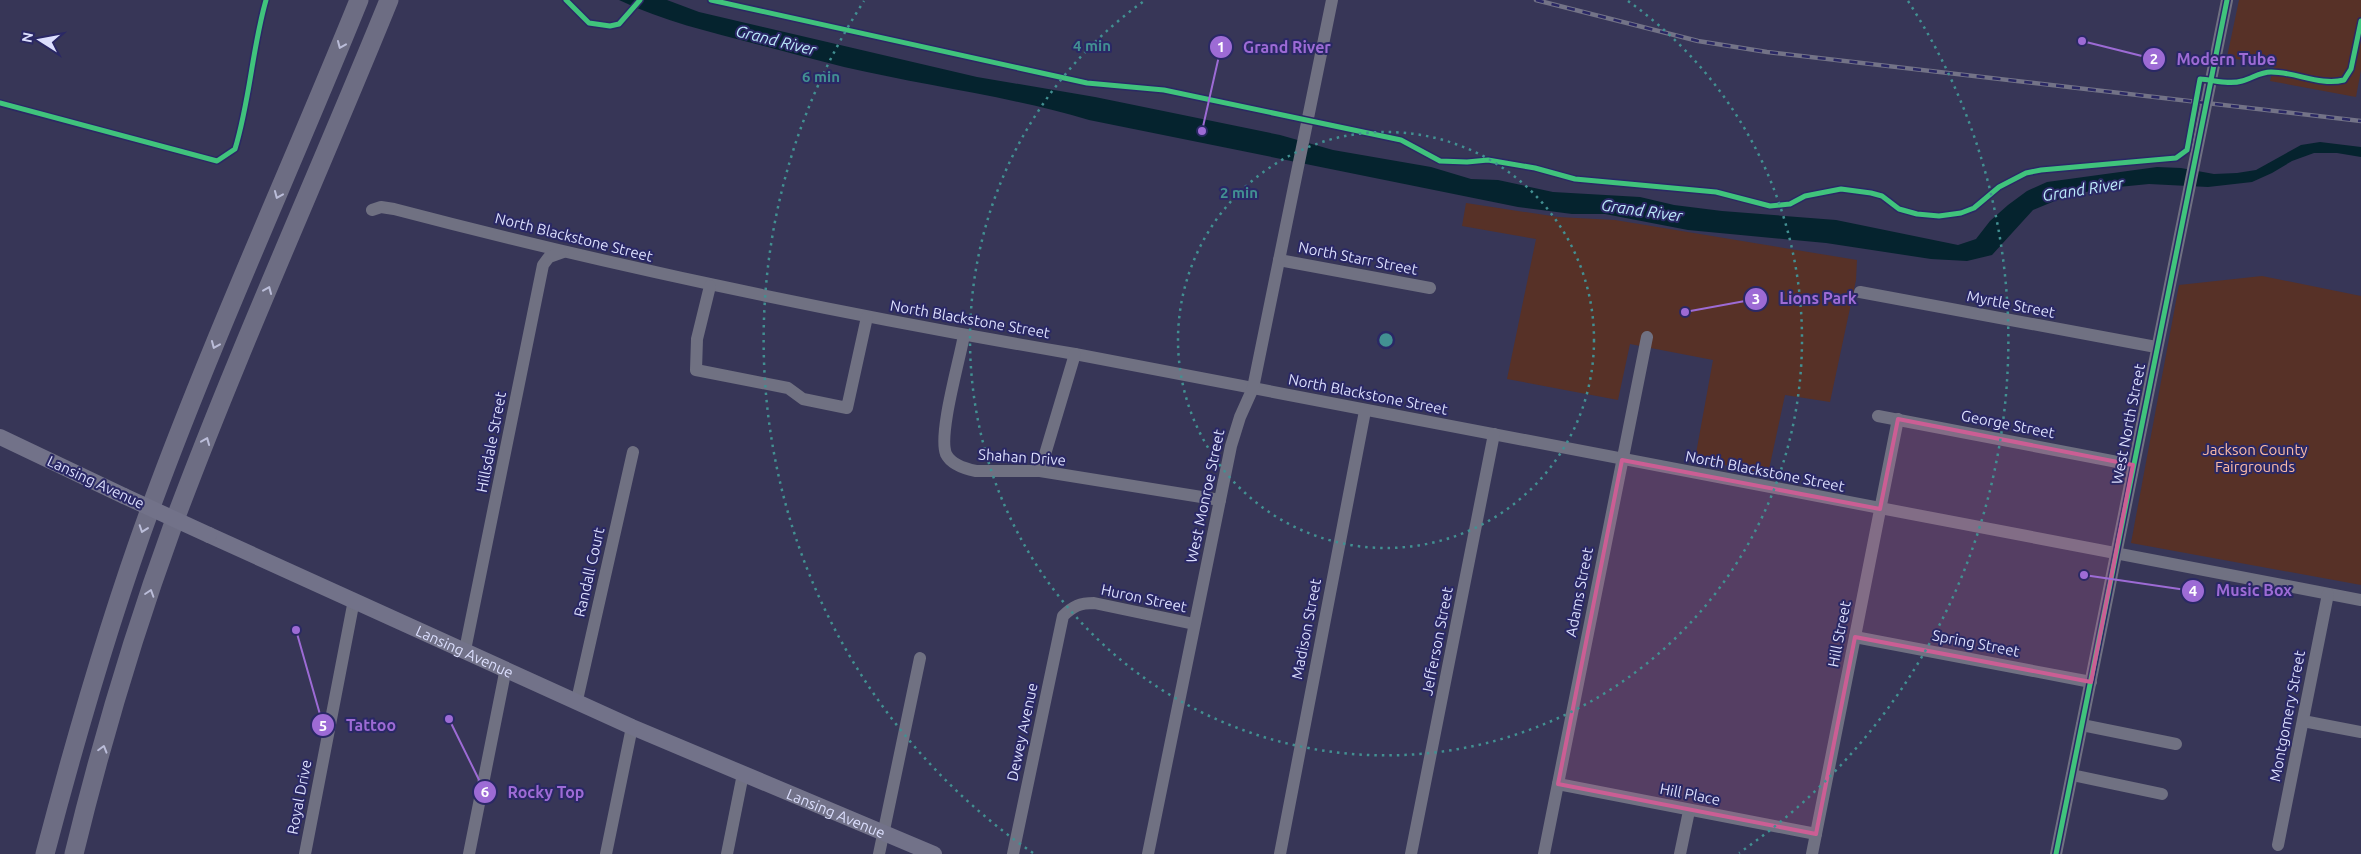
<svg xmlns="http://www.w3.org/2000/svg" width="2361" height="854" font-family="Ubuntu,sans-serif">
	<rect width="100%" height="100%" fill="#373657"/>
	<!-- green -->
	<g fill="#573127">
		<polygon points="2239,0 2361,0 2361,70 2356,97 2270,81 2274,67 2227,57"/>
		<polygon points="1466,203 1558,217 1615,220 1857,260 1856,280 1830,402 1785,395 1768,474 1695,459 1713,360 1630,344 1618,400 1507,379 1536,239 1462,226"/>
		<polygon points="2262,276 2361,296 2361,585 2131,543 2179,285"/>
	</g>
	<!-- water -->
	<path fill="#05232e" d="M 619,0 L 667,0 L 699,12 L 977,77 L 1095,97 L 1280,135 L 1333,150 L 1431,167 L 1471,179 L 1498,180 L 1553,192 L 1640,197 L 1674,205 L 1722,211 L 1836,220 L 1958,245 L 1976,239 L 1990,221 L 2008,205 L 2027,191 L 2047,182 L 2157,167 L 2181,168 L 2214,174 L 2237,173 L 2256,170 L 2301,145 L 2320,142 L 2361,147 L 2361,157 L 2337,153 L 2314,153 L 2292,161 L 2272,173 L 2252,182 L 2208,187 L 2149,184 L 2098,189 L 2062,198 L 2033,210 L 1992,255 L 1967,261 L 1931,259 L 1826,243 L 1688,230 L 1605,214 L 1572,214 L 1518,207 L 1089,120 C 1009,96 926,86 844,67 C 815,60 786,52 756,44 C 710,32 663,21 619,0 Z"/>
	<g fill="none" stroke-linecap="round" stroke-linejoin="round">
		<!-- minor -->
		<g stroke="#707182" stroke-width="12">
			<path d="M 372,210 L 381,207 L 394,209 C 619,268 846,315 1075,354 L 2361,600"/>
			<polyline points="1279,260 1430,288"/>
			<polyline points="710,286 697,339 696,370 788,388 803,399 847,408 867,317"/>
			<polyline points="1860,292 2156,347"/>
			<path d="M 964,335 C 960,359 938,434 946,454 C 951,464 966,469 976,471 L 1040,471 L 1220,500"/>
			<polyline points="1878,416 2133,465"/>
			<polyline points="1040,471 1075,354"/>
			<polyline points="1855,637 2091,682"/>
			<polyline points="465,650 543,265 549,257 563,252"/>
			<polyline points="577,700 633,452"/>
			<polyline points="2303,721 2361,732"/>
			<polyline points="2082,725 2176,744"/>
			<polyline points="2072,775 2162,794"/>
			<polyline points="1558,784 1816,834"/>
			<polyline points="2278,845 2328,594"/>
			<polyline points="305,854 354,600"/>
			<polyline points="469,854 506,668"/>
			<polyline points="606,854 632,727"/>
			<polyline points="727,854 743,774"/>
			<polyline points="879,854 920,658"/>
			<path d="M 1013,854 L 1063,616 C 1073,606 1080,603 1094,603 L 1194,624"/>
			<polyline points="1148,854 1231,446 1240,417 1253,388 1332,0"/>
			<polyline points="1280,854 1365,411"/>
			<polyline points="1411,854 1494,434"/>
			<polyline points="1544,854 1647,337"/>
			<polyline points="1680,854 1689,811"/>
			<polyline points="1812,854 1898,419"/>
			<polyline points="2056,854 2227,0"/>
		</g>
		<!-- major -->
		<g stroke="#727289" stroke-width="16">
			<polyline points="0,437 124,496"/>
			<path id="s1" d="M 209,535 L 632,727 L 934,854"/>
		</g>
		<!-- highway -->
		<g stroke="#6d6d83" stroke-width="19">
			<path d="M 45,854 C 76,736 110,618 152,504 C 215,333 291,168 359,0"/>
			<path d="M 74,854 C 101,743 134,632 173,525 C 239,348 318,175 389,0"/>
		</g>
		<!-- rail casing -->
		<g stroke="#737387" stroke-width="4.5">
			<polyline id="rail" points="1536,0 1698,41 1767,52 2361,121"/>
		</g>
		<!-- rail -->
		<use href="#rail" stroke="#2a2865" stroke-width="2.5" stroke-dasharray="8" stroke-linecap="butt"/>
		<!-- major-bridge -->
		<polyline stroke="#727289" stroke-width="16" points="124,496 209,535"/>
		<!-- cycleway casing -->
		<g stroke="#2a2865" stroke-width="8">
			<g id="cycleway">
				<polyline points="566,0 589,23 610,26 619,24 640,0"/>
				<path d="M 711,0 L 1087,83 L 1164,90 L 1401,140 L 1440,161 L 1467,162 L 1488,160 L 1535,168 L 1575,179 L 1716,192 L 1770,206 L 1790,204 L 1805,196 L 1841,189 L 1871,193 L 1882,196 L 1899,209 L 1917,214 L 1939,216 L 1961,213 L 1974,208 L 1999,187 L 2026,173 L 2041,170 L 2176,158 L 2187,150 L 2200,79 C 2214,80 2229,85 2242,81 C 2253,78 2260,72 2271,72 C 2296,72 2320,86 2344,80 L 2351,69 L 2361,21"/>
				<path d="M 0,103 L 217,161 L 235,149 C 250,100 252,49 266,0"/>
				<polyline points="2056,854 2227,0"/>
			</g>
		</g>
		<!-- cycleway -->
		<use href="#cycleway" stroke="#40c37c" stroke-width="5"/>
	</g>
	<!-- one-way arrows -->
	<defs><path id="oneway-chevron" d="M-2-3.5L2.5 0L-2 3.5" fill="none" stroke-width="1.6" stroke-linecap="round" stroke-linejoin="round" transform="scale(1.25)"/></defs>
	<g stroke="#bbbdd9">
		<use href="#oneway-chevron" transform="translate(341 45) rotate(113)"/>
		<use href="#oneway-chevron" transform="translate(278 195) rotate(113)"/>
		<use href="#oneway-chevron" transform="translate(268 290) rotate(-67)"/>
		<use href="#oneway-chevron" transform="translate(215 345) rotate(113)"/>
		<use href="#oneway-chevron" transform="translate(206 441) rotate(-68)"/>
		<use href="#oneway-chevron" transform="translate(143 529) rotate(109)"/>
		<use href="#oneway-chevron" transform="translate(150 593) rotate(-72)"/>
		<use href="#oneway-chevron" transform="translate(103 749) rotate(-74)"/>
	</g>
	<!-- marked area -->
	<path fill="#cb5e94" fill-opacity="0.2" stroke="#cb5e94" stroke-width="4" stroke-linejoin="round" d="M 1898,419 L 2133,465 L 2091,682 L 1855,637 L 1816,834 L 1558,784 L 1622,460 L 1880,509 Z"/>
	<!-- distance rings -->
	<g fill="none" stroke="#429092" stroke-width="2.5" stroke-dasharray="2.5 5">
		<circle cx="1386" cy="340" r="208"/>
		<path d="M1628 1A416 416 0 1 1 1144 1"/>
		<path d="M1033 853A623 623 0 0 1 864 1M1908 1A623 623 0 0 1 1739 853"/>
	</g>
	<g text-anchor="middle" dominant-baseline="central" stroke-width="4" stroke-linejoin="round" paint-order="stroke">
		<!-- street labels -->
		<g font-size="15" fill="#dcdffe" stroke="#2a2865">
			<text transform="translate(574 237) rotate(14)">North Blackstone Street</text>
			<text transform="translate(1358 258) rotate(11)">North Starr Street</text>
			<text transform="translate(2011 304) rotate(11)">Myrtle Street</text>
			<text transform="translate(970 319) rotate(10)">North Blackstone Street</text>
			<text transform="translate(1368 394) rotate(11)">North Blackstone Street</text>
			<text transform="translate(2008 424) rotate(11)">George Street</text>
			<text transform="translate(2128 424) rotate(-79)">West North Street</text>
			<text transform="translate(491 442) rotate(-79)">Hillsdale Street</text>
			<text transform="translate(1022 457) rotate(4)">Shahan Drive</text>
			<text transform="translate(1765 471) rotate(11)">North Blackstone Street</text>
			<text transform="translate(96 482) rotate(25)">Lansing Avenue</text>
			<text transform="translate(1205 496) rotate(-78)">West Monroe Street</text>
			<text transform="translate(589 572) rotate(-77)">Randall Court</text>
			<text transform="translate(1579 592) rotate(-79)">Adams Street</text>
			<text transform="translate(1144 598) rotate(12)">Huron Street</text>
			<text transform="translate(1306 629) rotate(-79)">Madison Street</text>
			<text transform="translate(1839 634) rotate(-79)">Hill Street</text>
			<text transform="translate(1437 641) rotate(-79)">Jefferson Street</text>
			<text transform="translate(1976 643) rotate(11)">Spring Street</text>
			<text stroke="none"><textPath href="#s1" startOffset="281">Lansing Avenue</textPath></text>
			<text transform="translate(2287 716) rotate(-79)">Montgomery Street</text>
			<text transform="translate(1022 732) rotate(-78)">Dewey Avenue</text>
			<text transform="translate(1690 794) rotate(11)">Hill Place</text>
			<text transform="translate(299 797) rotate(-79)">Royal Drive</text>
			<text stroke="none"><textPath href="#s1" startOffset="686">Lansing Avenue</textPath></text>
		</g>
		<!-- park labels -->
		<g font-size="15" fill="#fbbba5" stroke="#2a2865">
			<text x="2255" y="449">Jackson County<tspan x="2255" dy="17">Fairgrounds</tspan></text>
		</g>
		<!-- water labels -->
		<g font-size="16" font-style="italic" fill="#bcebfb" stroke="#2a2865">
			<text transform="translate(776 40) rotate(14)">Grand River</text>
			<text transform="translate(2083 189) rotate(-9)">Grand River</text>
			<text transform="translate(1642 210) rotate(8)">Grand River</text>
		</g>
	</g>
	<circle cx="1386" cy="340" r="8" fill="#429092" stroke="#2a2865" stroke-width="2.5"/>
	<g font-size="15" text-anchor="middle" font-weight="bold" fill="#429092" stroke="#2a2865" stroke-width="4" stroke-linejoin="round" paint-order="stroke">
		<text x="1092" y="51">4 min</text>
		<text x="821" y="82">6 min</text>
		<text x="1239" y="198">2 min</text>
	</g>
	<!-- callouts -->
	<path fill="none" stroke="#9d6bd5" stroke-width="2" d="M1202 131L1221 47M2082 41L2154 59M1685 312L1756 299M2084 575L2193 591M296 630L323 725M449 719L485 792"/>
	<g fill="#9d6bd5" stroke="#2a2865" stroke-width="2">
		<circle cx="1202" cy="131" r="5"/>
		<circle cx="2082" cy="41" r="5"/>
		<circle cx="1685" cy="312" r="5"/>
		<circle cx="2084" cy="575" r="5"/>
		<circle cx="296" cy="630" r="5"/>
		<circle cx="449" cy="719" r="5"/>
		<circle cx="1221" cy="47" r="12"/>
		<circle cx="2154" cy="59" r="12"/>
		<circle cx="1756" cy="299" r="12"/>
		<circle cx="2193" cy="591" r="12"/>
		<circle cx="323" cy="725" r="12"/>
		<circle cx="485" cy="792" r="12"/>
	</g>
	<g font-size="15" text-anchor="middle" font-weight="bold" fill="#fff">
		<text x="1221" y="52">1</text>
		<text x="2154" y="64">2</text>
		<text x="1756" y="304">3</text>
		<text x="2193" y="596">4</text>
		<text x="323" y="731">5</text>
		<text x="485" y="797">6</text>
	</g>
	<g font-size="16" text-anchor="middle" font-weight="bold" fill="#9d6bd5" stroke="#2a2865" stroke-width="4" stroke-linejoin="round" paint-order="stroke">
		<text x="1287" y="53">Grand River</text>
		<text x="2226" y="65">Modern Tube</text>
		<text x="1818" y="304">Lions Park</text>
		<text x="2254" y="596">Music Box</text>
		<text x="371" y="731">Tattoo</text>
		<text x="546" y="798">Rocky Top</text>
	</g>
	<!-- north arrow -->
	<g transform="translate(40 40) rotate(281)" stroke="#2a2865" stroke-width="4" paint-order="stroke">
	<path d="M0-4L9 19L0 12L-9 19Z" fill="#dcdffe"/>
	<text y="-8" font-size="14" font-weight="bold" text-anchor="middle" fill="#dcdffe">N</text>
	</g>
</svg>
